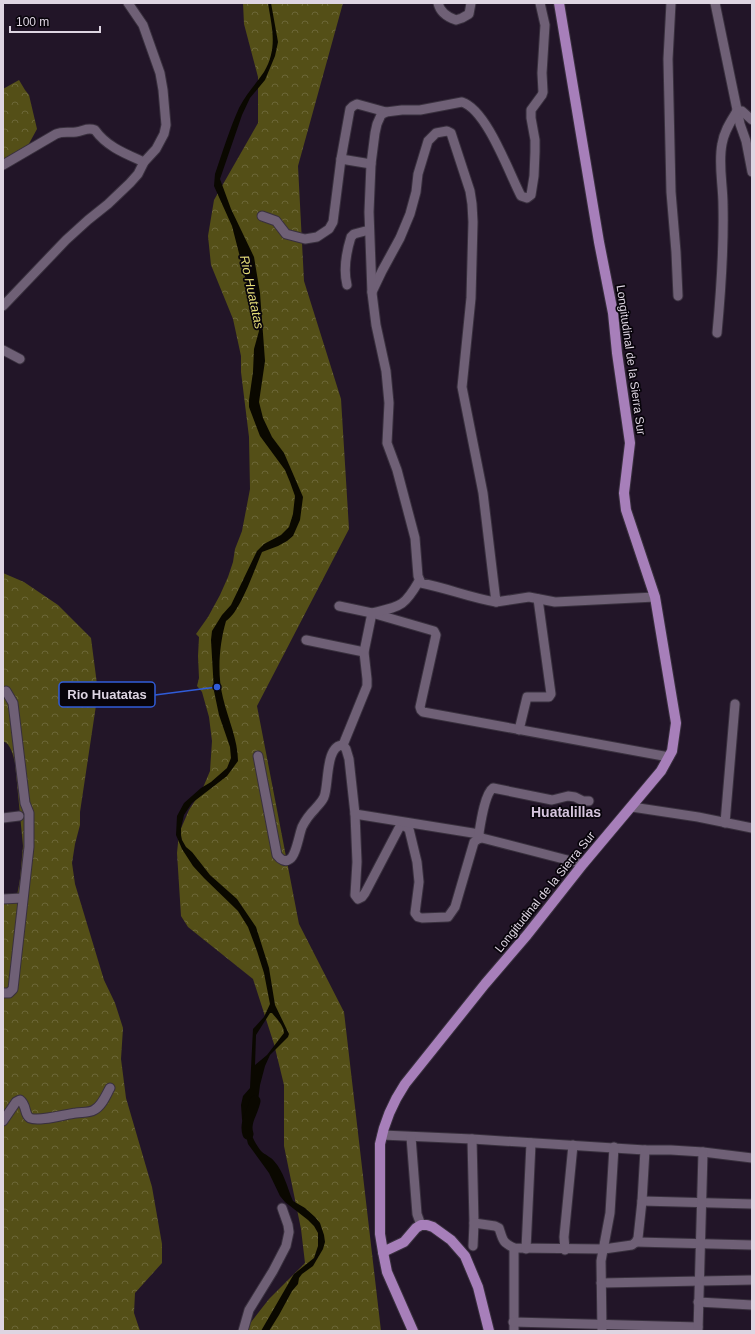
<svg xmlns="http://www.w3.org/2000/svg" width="755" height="1334" font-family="Helvetica,sans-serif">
	<defs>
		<pattern id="forest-crowns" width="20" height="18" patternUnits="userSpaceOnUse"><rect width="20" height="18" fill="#544f17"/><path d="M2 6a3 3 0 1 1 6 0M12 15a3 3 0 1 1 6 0" fill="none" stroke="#6c6738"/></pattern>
	</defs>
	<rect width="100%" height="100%" fill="#221528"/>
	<!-- forest -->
	<g fill="url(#forest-crowns)">
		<polygon points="243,3 343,3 298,166 304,281 341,399 349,529 257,706 299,924 344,1012 381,1331 246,1331 248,1326 269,1299 305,1263 301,1229 284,1146 284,1085 274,1044 253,979 188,927 181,916 177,853 179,833 189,810 202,790 210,771 212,741 209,717 202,692 197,686 199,678 198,656 199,637 196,634 208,617 220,595 228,577 233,562 235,549 242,531 250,489 249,437 241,372 241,356 233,319 211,265 208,236 214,200 258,123 258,77 244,24"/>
		<polygon points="19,80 25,90 29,95 37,129 25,151 3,165 3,89"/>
		<path d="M 3,573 L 24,582 L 58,605 L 91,638 L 98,692 L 80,812 L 80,825 L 75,844 L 72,863 L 75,884 L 104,980 L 115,1003 L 123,1028 L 121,1059 L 126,1098 L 152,1187 L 162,1244 L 162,1263 L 135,1293 L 134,1313 L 140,1331 L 3,1331 L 3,903 L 16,901 L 20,879 L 23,846 L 15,763 C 13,755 11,744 3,741 Z"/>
	</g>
	<!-- water -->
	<path fill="#0a0800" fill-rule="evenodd" d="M 268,3 L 271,3 L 278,42 L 275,56 L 265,80 L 250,98 L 242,115 L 220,179 L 231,209 L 254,257 L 260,293 L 265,361 L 259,402 L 263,418 L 272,437 L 284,453 L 303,497 L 300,520 L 293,536 L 287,541 L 278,546 L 262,552 C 255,568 240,613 226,621 C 219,645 217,674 223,698 C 228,719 238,740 238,761 L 227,776 L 192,803 L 184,815 L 181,828 L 181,835 L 182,840 L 186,847 L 192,852 L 210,875 L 237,899 L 256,927 L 269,968 L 275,1005 L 289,1034 L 288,1037 L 270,1055 L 265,1066 L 260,1085 L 257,1109 L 255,1113 L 248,1113 C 246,1125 254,1143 261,1151 C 265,1155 271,1157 274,1161 C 284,1172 287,1187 293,1201 L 305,1208 L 315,1217 L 320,1223 L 324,1235 L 325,1242 L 323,1249 L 313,1266 L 302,1274 L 299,1278 L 298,1284 L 292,1291 L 279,1315 L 269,1331 L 261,1331 L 291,1279 L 294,1274 L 314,1258 L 318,1246 L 318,1233 L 314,1226 L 308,1220 L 285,1202 L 280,1196 L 269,1173 L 248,1144 L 242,1119 L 241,1105 L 243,1096 L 250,1088 L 253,1029 L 264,1017 L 270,1004 L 264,973 L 257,951 L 248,927 L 238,911 L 204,878 L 193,866 L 182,849 L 176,835 L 177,816 L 184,803 L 201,788 L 211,782 L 227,768 L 231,758 L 230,747 L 219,715 L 214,691 L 211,640 L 212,631 L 222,615 L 231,605 L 257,551 L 264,544 L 281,535 L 289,527 L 293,514 L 295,496 L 290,482 L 285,470 L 260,436 L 249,407 L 249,400 L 253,372 L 254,349 L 259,331 L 232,226 L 214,186 L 215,174 C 222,153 230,128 239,108 C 246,94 256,84 264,72 C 278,48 272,28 268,3 ZM 270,1013 L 272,1013 C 277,1019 284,1026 284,1033 L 267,1055 L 255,1065 L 256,1035 Z"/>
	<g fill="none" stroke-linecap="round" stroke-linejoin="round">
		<!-- river -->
		<path stroke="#0a0800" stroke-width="11" d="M 248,1134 C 244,1122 253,1112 255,1101"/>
		<!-- minor casing -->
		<g stroke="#39303e" stroke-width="11">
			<g id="minor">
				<path d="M 438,3 C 440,12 447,17 456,20 L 462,18 L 469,14 L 471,3"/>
				<polyline points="671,3 668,59 671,192 676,252 678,296"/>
				<polyline points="715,3 740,124 746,141 752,172"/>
				<polyline points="737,111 742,111 752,120"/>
				<polyline points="341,159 371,164"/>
				<path d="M 3,165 L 56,134 C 63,131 69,133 76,132 C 84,131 87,127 95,130 C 107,147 126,154 144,162"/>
				<polyline points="262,216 276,221 286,234 305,239 317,237 329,229 333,222 341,159 350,109 353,106 357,104 386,112"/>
				<path d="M 347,285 C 343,269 346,253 351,237 L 354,234 L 369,230"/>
				<polyline points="372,292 382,271 400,238 410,214 416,192 418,174 428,141 436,133 447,131 451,133 470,191 472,204 473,222 471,298 462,387 483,493 496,602 529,597 555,602 655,597"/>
				<polyline points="3,306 66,240 88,220 108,204 130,183 138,174 144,162 156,149 164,134 166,125 163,90 160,73 143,25 128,3"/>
				<path d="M 717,333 C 721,290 724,247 723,205 C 723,184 718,164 722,144 C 724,131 731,121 737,111"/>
				<polyline points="3,350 20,359"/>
				<path d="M 496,602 C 471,598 447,588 421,583 L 418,576 L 415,538 L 397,470 L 387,443 L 389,403 L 386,371 L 376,325 L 372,293 L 369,212 L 371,164 L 375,133 L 377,124 L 381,115 L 386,112 L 402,110 L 420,110 L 462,102 C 487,110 509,173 521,196 L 527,198 L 531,195 L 534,176 L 535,152 L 535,140 L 531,118 L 531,110 L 542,95 L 543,92 L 542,73 L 545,25 L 540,3"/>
				<polyline points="339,606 372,613 434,631 436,635 420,707 421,710 423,712 669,757"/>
				<polyline points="306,640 364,652"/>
				<polyline points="519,730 527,697 549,697 551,694 538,599"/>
				<path d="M 343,745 L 367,686 L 367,679 L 364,652 L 372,613 C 401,606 404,607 419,581"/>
				<path d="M 258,756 L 277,855 C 280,859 285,863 290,859 C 296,855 299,835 302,827 C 305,821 310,814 315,809 C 318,805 322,802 324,797 C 329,786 325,745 343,745 L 346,749 L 349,759 L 355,814 L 357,862 L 355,895 L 358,899 L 362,897 L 365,893 L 399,828 L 403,825 L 409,829 L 417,862 L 419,882 L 415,913 L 418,917 L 422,918 L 448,917 L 455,907 L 474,842 L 478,839 L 482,838 L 583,864"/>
				<polyline points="632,807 698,817 752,828"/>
				<polyline points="355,814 479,834"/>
				<polyline points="3,818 19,816"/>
				<polyline points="725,823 735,704"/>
				<path d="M 478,839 C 480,828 484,794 493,788 L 552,800 L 568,796 L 575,797 L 583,801 L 589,801"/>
				<polyline points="3,899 22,898"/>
				<polyline points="3,993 9,993 13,989 29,847 29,813 25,803 13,703 6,691"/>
				<path d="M 3,1121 L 16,1102 L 20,1100 C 27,1105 24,1115 30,1118 C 39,1122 66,1114 76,1113 C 82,1112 89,1113 94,1110 C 102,1106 106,1095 110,1088"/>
				<polyline points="382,1135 472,1139 645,1150 671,1150 703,1152 752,1158"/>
				<polyline points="411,1137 417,1214 421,1225"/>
				<polyline points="472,1139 474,1223"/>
				<polyline points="642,1201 752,1204"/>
				<polyline points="636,1242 752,1245"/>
				<path d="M 473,1246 L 474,1223 L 495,1226 L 499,1228 C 503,1240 502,1242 514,1248 L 604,1249 L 632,1245 L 636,1242 L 638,1238 L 642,1201 L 645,1150"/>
				<polyline points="514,1248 514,1331"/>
				<polyline points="526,1249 531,1143"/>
				<polyline points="565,1250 564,1237 573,1145"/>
				<polyline points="601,1283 752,1280"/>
				<polyline points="698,1302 752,1305"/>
				<polyline points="513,1322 698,1327"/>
				<polyline points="243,1331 249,1310 273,1271 286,1246 289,1232 288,1225 282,1208"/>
				<polyline points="602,1331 601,1261 610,1213 614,1147"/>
				<polyline points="698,1331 703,1152"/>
			</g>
		</g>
		<!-- major casing -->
		<g stroke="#39303e" stroke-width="12">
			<g id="major">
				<polyline points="383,1252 404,1242 416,1228 421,1225 427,1225 433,1227 451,1240 465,1256 478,1287 489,1331"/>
				<path d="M 413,1331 L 387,1272 L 383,1252 L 380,1234 L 380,1144 C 384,1123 393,1102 405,1084 L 485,984 L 527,935 L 583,864 L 661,771 L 672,751 L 676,723 L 655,597 L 626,510 L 624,493 L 630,443 L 617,353 L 613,313 L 599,242 L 559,3"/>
			</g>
		</g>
		<!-- minor -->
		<use href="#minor" stroke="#6f6076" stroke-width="9"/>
		<!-- major -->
		<use href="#major" stroke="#a77fba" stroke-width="10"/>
	</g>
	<g text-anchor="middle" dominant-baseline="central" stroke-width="3.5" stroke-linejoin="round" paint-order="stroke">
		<!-- street labels -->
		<g font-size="12" fill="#ded5e2" stroke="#08040b">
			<text transform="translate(631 360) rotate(82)">Longitudinal de la Sierra Sur</text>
			<text transform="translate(545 892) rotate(-51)">Longitudinal de la Sierra Sur</text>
		</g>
		<!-- water labels -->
		<g font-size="13" font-style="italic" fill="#e5dc77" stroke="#08040b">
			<text transform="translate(252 292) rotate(78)">Rio Huatatas</text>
		</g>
		<!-- quarter labels -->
		<g font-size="14" font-weight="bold" fill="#d6c5de" stroke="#08040b">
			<text x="566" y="812">Huatalillas</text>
		</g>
	</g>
	<!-- callouts -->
	<path fill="none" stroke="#305cd9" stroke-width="1.5" d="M217 687L155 695"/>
	<circle fill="#305cd9" stroke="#08040b" stroke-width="1.5" cx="217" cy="687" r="4"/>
	<rect fill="#08040b" stroke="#305cd9" stroke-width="1.5" x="59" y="682" width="96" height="25" rx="4"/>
	<g font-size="13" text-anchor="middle" font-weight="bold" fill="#ded5e2">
		<text x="107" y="699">Rio Huatatas</text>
	</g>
	<!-- border -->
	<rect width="755" height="1334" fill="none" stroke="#ded5e2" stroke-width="8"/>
	<!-- scale -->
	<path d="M10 26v6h90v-6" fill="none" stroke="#ded5e2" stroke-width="2"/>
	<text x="16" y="26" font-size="12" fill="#ded5e2" stroke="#08040b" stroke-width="3" paint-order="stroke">100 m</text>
</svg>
